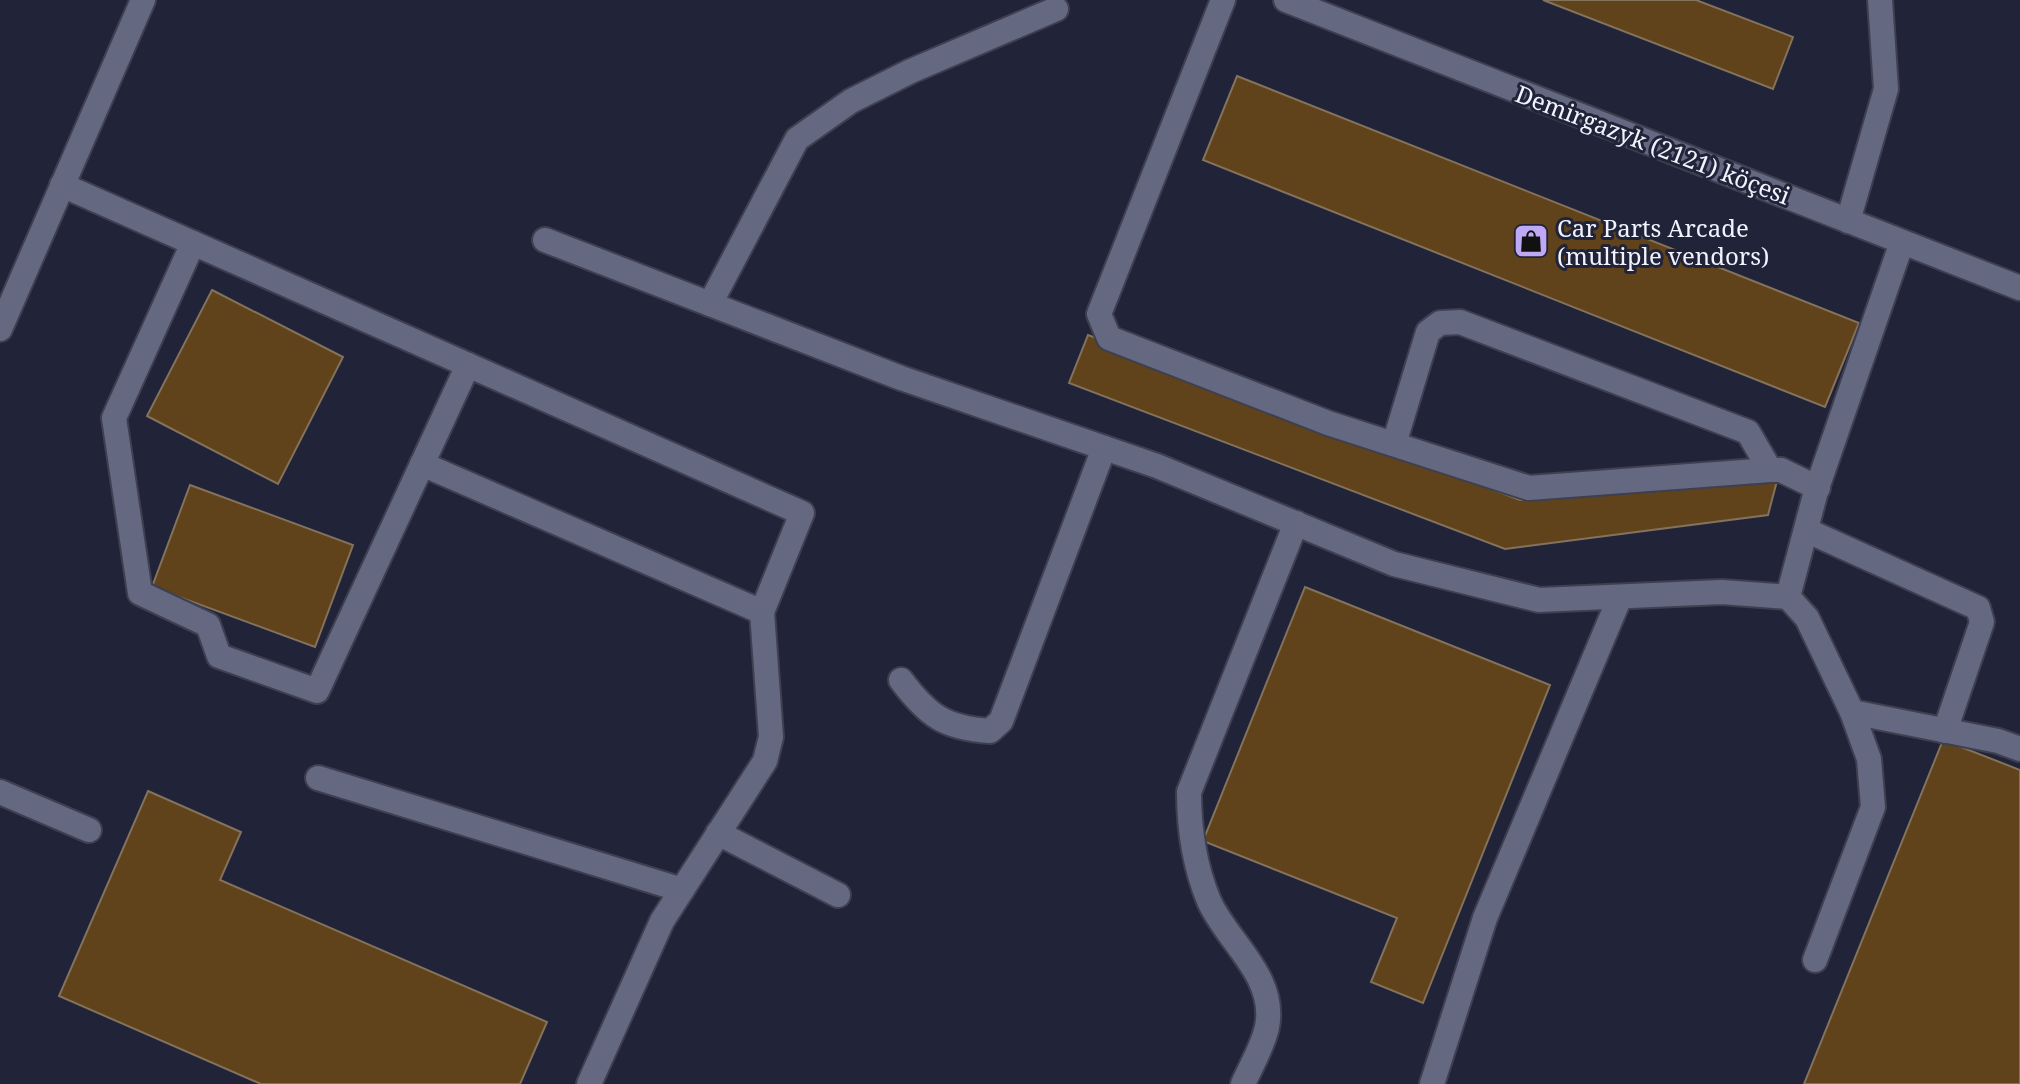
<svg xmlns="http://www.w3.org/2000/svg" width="2020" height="1084" font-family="'Noto Serif',serif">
	<rect width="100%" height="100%" fill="#212338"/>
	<!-- building -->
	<g fill="#60431a" stroke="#83725c" stroke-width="2">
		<polygon points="1543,0 1696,0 1793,37 1773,89"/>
		<polygon points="1237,76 1859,323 1825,407 1203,160"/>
		<polygon points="212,290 343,357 278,484 147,416"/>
		<polygon points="1088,335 1520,500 1778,477 1768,515 1505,549 1069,383"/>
		<polygon points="190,485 353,545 315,647 152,587"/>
		<polygon points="1305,587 1550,685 1423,1003 1371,982 1397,918 1203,841"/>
		<polygon points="1943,740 2020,770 2020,1084 1804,1084"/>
		<polygon points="148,791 241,832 220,880 547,1022 520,1084 261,1084 59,996"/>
	</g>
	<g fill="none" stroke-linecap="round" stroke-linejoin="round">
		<!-- minor casing -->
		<g stroke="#3e3f50" stroke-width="28">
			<g id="minor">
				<polyline points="1223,0 1099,314 1109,338 1328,423 1529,488 1770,470 1781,470 1818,488"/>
				<polyline points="1286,0 2020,288"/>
				<polyline points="62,185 802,513 762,612 422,464"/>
				<polyline points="1848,221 1886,89 1880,0"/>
				<polyline points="545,240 901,378 1157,466 1394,564 1539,600 1722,592 1788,597 1816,491 1902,242"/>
				<polyline points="193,243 114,418 140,593 208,625 219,656 317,691 468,365"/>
				<polyline points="710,304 797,139 851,101 911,71 1056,9"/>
				<polyline points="0,329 143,0"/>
				<polyline points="1394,444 1428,332 1440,323 1460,322 1748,432 1770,470"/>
				<polyline points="1808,531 1978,608 1982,622 1945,731"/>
				<polyline points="1788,597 1807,618 1852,712 1869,759 1873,807 1815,960"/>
				<path d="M 901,680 C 928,716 945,728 990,731 L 1001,721 L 1104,448"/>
				<polyline points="1852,712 1998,741 2020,749"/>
				<polyline points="318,778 682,890"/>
				<polyline points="0,792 89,830"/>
				<polyline points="718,833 838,895"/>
				<polyline points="589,1084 662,921 765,761 771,737 762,612"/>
				<path d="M 1243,1084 C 1251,1066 1263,1046 1267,1027 C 1277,976 1227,942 1209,901 C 1194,865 1189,830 1189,792 L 1296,523"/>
				<polyline points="1432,1084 1485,918 1620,597"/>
			</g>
		</g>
		<!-- minor -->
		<use href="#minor" stroke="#646880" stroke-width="24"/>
	</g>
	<!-- icons -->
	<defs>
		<g id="shop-square" transform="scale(1.8)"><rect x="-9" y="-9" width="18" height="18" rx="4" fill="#bfa8f4" stroke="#212338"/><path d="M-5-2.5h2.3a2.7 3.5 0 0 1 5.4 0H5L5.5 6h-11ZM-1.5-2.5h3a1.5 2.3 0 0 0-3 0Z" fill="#111"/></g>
	</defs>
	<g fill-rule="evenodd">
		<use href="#shop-square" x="1531" y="241"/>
	</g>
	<g text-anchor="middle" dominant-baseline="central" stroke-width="6" stroke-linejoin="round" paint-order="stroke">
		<!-- street labels -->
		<g font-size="24" fill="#f1f3fe" stroke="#212338">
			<text transform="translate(1653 144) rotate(21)">Demirgazyk (2121) köçesi</text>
		</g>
		<!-- poi labels -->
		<g font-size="24" fill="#f1f3fe" stroke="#212338" text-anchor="start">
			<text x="1557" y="227">Car Parts Arcade<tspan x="1557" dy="28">(multiple vendors)</tspan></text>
		</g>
	</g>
</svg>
